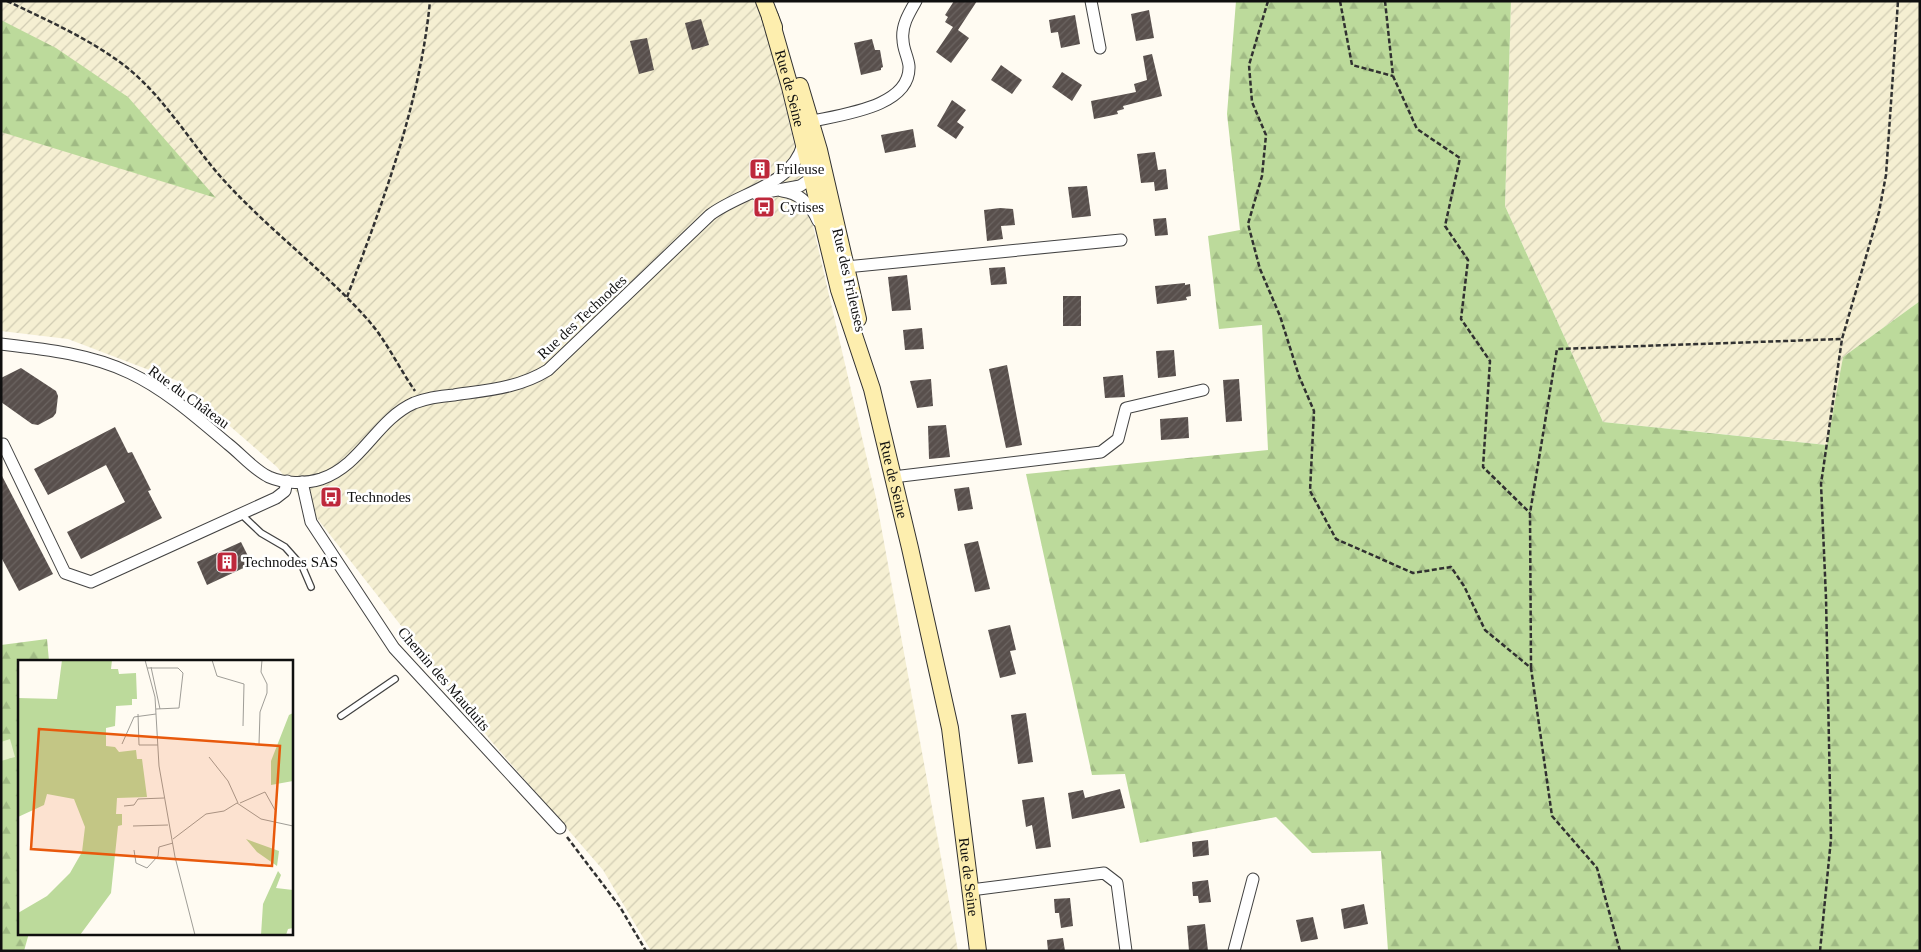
<svg xmlns="http://www.w3.org/2000/svg" width="1921" height="952" font-family="Georgia,serif">
	<defs>
		<pattern id="farmland-furrows" width="10" height="10" patternUnits="userSpaceOnUse" patternTransform="scale(1.25)"><rect width="10" height="10" fill="#f5efd2"/><path d="M-1 1l2-2M0 10L10 0M9 11l2-2" fill="none" stroke="#d1ccb3"/></pattern>
		<pattern id="forest-firs" width="22" height="20" patternUnits="userSpaceOnUse" patternTransform="scale(1.25)"><rect width="22" height="20" fill="#bcda9b"/><path d="M5 1l3.5 6h-7zM16 11l3.5 6h-7z" fill="#a0ba84"/></pattern>
		<pattern id="building-hatch" width="6" height="6" patternUnits="userSpaceOnUse" patternTransform="scale(1.25)"><rect width="6" height="6" fill="#584f4c"/><path d="M-1 1l2-2M0 6l6-6M5 7l2-2" fill="none" stroke="#6b6461"/></pattern>
	</defs>
	<rect width="100%" height="100%" fill="#fffbf2"/>
	<!-- farmland -->
	<g fill="url(#farmland-furrows)">
		<polygon points="1,1 761,1 876,498 958,951 651,951 603,870 492,742 277,467 178,381 68,339 1,331"/>
		<polygon points="1511,1 1920,1 1920,301 1843,357 1828,445 1603,422 1505,206"/>
	</g>
	<!-- forest -->
	<g fill="url(#forest-firs)">
		<polygon points="1236,1 1511,1 1505,206 1603,422 1827,445 1843,357 1920,301 1920,951 1388,951 1381,851 1312,853 1276,817 1140,843 1125,774 1092,775 1026,474 1268,450 1262,325 1219,329 1208,236 1240,230 1227,114"/>
		<polygon points="1,20 56,48 128,97 216,198 1,132"/>
		<polygon points="47,639 49,661 19,661 19,933 29,933 24,951 1,951 1,645"/>
	</g>
	<!-- pitch -->
	<polygon fill="#e7f1cd" points="10,739 15,757 1,761 1,742"/>
	<!-- building -->
	<g fill="url(#building-hatch)">
		<polygon points="954,1 977,1 958,30 969,38 951,63 936,52 953,27 945,22 948,17 945,15"/>
		<polygon points="1149,10 1154,38 1136,41 1131,14"/>
		<polygon points="1075,15 1080,44 1061,48 1058,32 1051,33 1049,20"/>
		<polygon points="701,19 709,45 692,50 685,23"/>
		<polygon points="647,38 654,70 639,74 630,41"/>
		<polygon points="872,39 875,50 880,50 883,67 881,68 881,70 861,75 854,43"/>
		<polygon points="1152,54 1162,96 1123,106 1124,109 1117,111 1118,114 1094,119 1091,101 1136,92 1134,84 1147,80 1143,56"/>
		<polygon points="1001,65 1022,80 1012,94 991,80"/>
		<polygon points="1062,72 1082,85 1072,101 1052,87"/>
		<polygon points="952,100 966,110 957,122 964,127 956,139 937,126"/>
		<polygon points="913,129 916,147 885,153 881,135"/>
		<polygon points="1155,152 1158,170 1166,169 1168,189 1155,191 1154,182 1141,183 1137,154"/>
		<polygon points="1087,186 1091,216 1072,218 1068,187"/>
		<polygon points="1000,208 1013,209 1015,225 1001,226 1003,239 987,241 984,210"/>
		<polygon points="1166,218 1168,235 1155,236 1153,219"/>
		<polygon points="1005,267 1007,284 991,285 989,268"/>
		<polygon points="907,275 911,310 892,311 888,277"/>
		<polygon points="1185,283 1185,285 1190,284 1191,296 1186,297 1187,300 1157,304 1155,286"/>
		<rect x="1063" y="296" width="18" height="30"/>
		<polygon points="922,328 924,349 905,350 903,330"/>
		<polygon points="1174,350 1176,376 1158,378 1156,351"/>
		<polygon points="1007,365 1022,445 1006,448 989,369"/>
		<polygon points="21,368 56,391 58,396 56,413 53,417 38,425 32,424 1,402 1,378"/>
		<polygon points="1123,375 1125,397 1105,398 1103,377"/>
		<polygon points="931,379 933,406 917,408 910,381"/>
		<polygon points="1239,379 1242,421 1226,422 1223,380"/>
		<polygon points="1188,417 1189,438 1161,440 1160,419"/>
		<polygon points="946,425 950,457 929,459 928,426"/>
		<polygon points="115,427 128,453 132,452 151,490 148,491 162,518 81,559 67,532 125,502 106,465 48,495 34,469"/>
		<polygon points="1,474 53,574 19,591 1,557"/>
		<polygon points="969,487 973,509 958,511 954,489"/>
		<polygon points="978,541 990,589 975,592 964,544"/>
		<polygon points="241,542 252,564 207,585 197,562"/>
		<polygon points="1010,625 1016,650 1010,651 1016,674 1000,678 988,630"/>
		<polygon points="1026,713 1033,762 1018,764 1011,715"/>
		<polygon points="1120,789 1125,808 1072,819 1068,793 1083,790 1085,798"/>
		<polygon points="1044,797 1051,847 1036,849 1032,825 1026,827 1022,800"/>
		<polygon points="1208,840 1209,855 1193,857 1192,842"/>
		<polygon points="1208,880 1211,902 1199,903 1198,896 1193,896 1192,882"/>
		<polygon points="1070,898 1073,926 1061,928 1059,913 1055,913 1054,899"/>
		<polygon points="1364,904 1368,924 1344,929 1341,909"/>
		<polygon points="1313,917 1318,939 1301,942 1296,920"/>
		<polygon points="1205,924 1208,951 1189,951 1187,926"/>
		<polygon points="1063,938 1065,951 1048,951 1047,940"/>
	</g>
	<g fill="none" stroke-linecap="round" stroke-linejoin="round">
		<!-- lane casing -->
		<g stroke="#424242" stroke-width="8">
			<g id="lane">
				<polyline points="241,514 261,533 285,547 302,566 311,587"/>
				<polyline points="341,716 395,679"/>
			</g>
		</g>
		<!-- street casing -->
		<g stroke="#424242" stroke-width="13">
			<g id="street">
				<polyline points="1091,1 1100,48"/>
				<path d="M 804,123 C 835,115 911,109 909,66 C 908,57 903,49 903,40 C 901,26 909,13 916,1"/>
				<path d="M 782,191 C 800,193 811,205 818,221"/>
				<polyline points="756,194 800,186 816,175"/>
				<polyline points="846,267 1121,240"/>
				<path d="M 1,344 C 44,349 91,354 130,373 C 166,390 197,418 228,444 C 241,454 254,470 269,477 C 285,484 305,484 321,479 C 362,465 376,420 414,403 C 427,398 441,396 454,395 C 488,390 519,388 548,370 L 710,215 C 740,192 792,186 803,144"/>
				<polyline points="3,444 65,573 91,582 276,498 285,491 287,481"/>
				<polyline points="893,477 1101,452 1118,439 1126,408 1203,390"/>
				<polyline points="302,482 311,522 394,648 560,828"/>
				<polyline points="971,890 1104,873 1117,883 1126,951"/>
				<polyline points="1234,951 1253,879"/>
			</g>
		</g>
		<!-- secondary casing -->
		<g stroke="#313131" stroke-width="18">
			<g id="secondary">
				<polyline points="764,1 774,27"/>
				<path id="s1" d="M 770,17 L 790,87 L 839,290 L 872,389 L 910,548 L 950,728 L 978,951"/>
				<polyline points="800,86 819,150 858,319"/>
			</g>
		</g>
		<!-- path -->
		<g stroke="#313131" stroke-width="2.5" stroke-dasharray="5 2.5" stroke-linecap="butt">
			<path d="M 7,1 C 45,19 83,36 117,60 C 160,90 186,137 220,176 C 266,228 323,269 369,321 C 387,342 399,368 415,391"/>
			<polyline points="1268,1 1249,65 1252,102 1266,135 1262,176 1248,224 1260,269 1280,316 1299,376 1314,411 1310,491 1336,539 1413,573 1451,567 1464,586 1485,630 1531,668 1552,816 1597,868 1620,951"/>
			<polyline points="1340,1 1352,65 1393,76"/>
			<polyline points="1385,1 1393,76 1417,129 1460,158 1445,226 1468,260 1461,319 1490,361 1483,467 1530,513"/>
			<path d="M 347,297 C 383,202 420,104 430,1"/>
			<polyline points="1531,668 1530,513 1557,349 1842,339"/>
			<polyline points="567,837 620,907 646,951"/>
			<polyline points="1820,951 1831,839 1826,598 1821,484 1842,339 1879,212 1886,175 1898,1"/>
		</g>
		<!-- lane -->
		<use href="#lane" stroke="#fff" stroke-width="5.5"/>
		<!-- street -->
		<use href="#street" stroke="#fff" stroke-width="11"/>
		<!-- secondary -->
		<use href="#secondary" stroke="#fdeeae" stroke-width="16"/>
	</g>
	<!-- icons -->
	<defs>
		<g id="building-square" transform="scale(1.125)"><rect x="-9" y="-9" width="18" height="18" rx="4" fill="#be283b" stroke="#fff"/><path d="M-4-6H4V6H1V3H-1V6H-4ZM-2.5-4.3h1.7v1.8h-1.7ZM.8-4.3h1.7v1.8H.8ZM-2.5-1h1.7V.8h-1.7ZM.8-1h1.7V.8H.8Z" fill="#fff"/></g>
		<g id="bus-square" transform="scale(1.125)"><rect x="-9" y="-9" width="18" height="18" rx="4" fill="#be283b" stroke="#fff"/><path d="M-5-6H5V4H4V6H2V4H-2V6H-4V4H-5ZM-3.5-4V0h7V-4ZM-3.5 1.2v1.5H-2V1.2ZM2 1.2v1.5H3.5V1.2Z" fill="#fff"/></g>
	</defs>
	<g fill-rule="evenodd">
		<use href="#building-square" x="760" y="169"/>
		<use href="#bus-square" x="764" y="207"/>
		<use href="#bus-square" x="331" y="497"/>
		<use href="#building-square" x="227" y="562"/>
	</g>
	<g text-anchor="middle" dominant-baseline="central" stroke-width="5" stroke-linejoin="round" paint-order="stroke">
		<!-- street labels -->
		<g font-size="15" fill="#0f0f0f" stroke="#fff">
			<text stroke="none"><textPath href="#s1" startOffset="74">Rue de Seine</textPath></text>
			<text transform="translate(849 280) rotate(77)">Rue des Frileuses</text>
			<text transform="translate(582 317) rotate(-43)">Rue des Technodes</text>
			<text transform="translate(189 397) rotate(36)">Rue du Château</text>
			<text stroke="none"><textPath href="#s1" startOffset="479">Rue de Seine</textPath></text>
			<text transform="translate(444 679) rotate(49)">Chemin des Mauduits</text>
			<text stroke="none"><textPath href="#s1" startOffset="884">Rue de Seine</textPath></text>
		</g>
		<!-- poi labels -->
		<g font-size="15" fill="#0f0f0f" stroke="#fff" text-anchor="start">
			<text x="776" y="169">Frileuse</text>
			<text x="780" y="207">Cytises</text>
			<text x="347" y="497">Technodes</text>
			<text x="243" y="562">Technodes SAS</text>
		</g>
	</g>
	<!-- overview -->
	<g transform="translate(18 660)">
		<rect width="275" height="275" fill="#fffbf2"/>
		<path d="M 44,0 L 94,0 L 93,9 L 100,9 L 101,14 L 118,13 L 119,39 L 114,39 L 114,45 L 98,46 L 97,66 L 88,68 L 88,86 L 97,87 L 101,92 L 118,90 L 119,99 L 124,99 L 129,137 L 99,138 L 98,154 L 104,154 L 104,165 L 100,166 L 93,233 L 62,275 L 0,275 L 0,253 L 29,236 L 52,213 L 64,192 L 67,167 L 56,139 L 29,134 L 26,145 L 0,157 L 0,38 L 39,39 ZM 275,53 L 275,121 L 253,125 L 253,101 L 271,55 ZM 228,179 L 261,191 L 259,206 L 239,192 ZM 260,211 L 263,215 L 258,228 L 275,230 L 275,268 L 270,269 L 268,275 L 243,275 L 245,244 Z" fill="#bcda9b"/>
		<path fill="none" stroke="#9f9d97" stroke-width="1" d="M 127,0 L 137,37 L 141,106 L 157,197M 194,0 L 199,16 L 226,24 L 225,66M 133,7 L 142,49M 129,8 L 160,8 L 165,13 L 161,48 L 138,49M 120,54 L 121,85 L 140,85M 104,84 L 116,57 L 138,54M 241,84 L 242,52 L 249,33 L 249,24 L 243,12 L 244,0M 191,97 L 210,121 L 220,143M 222,143 L 247,132 L 257,150M 106,146 L 116,145 L 120,139 L 146,138M 115,166 L 150,165M 155,179 L 188,154 L 206,151 L 219,143 L 243,159 L 275,166M 116,190 L 118,203 L 129,208 L 140,196 L 141,187 L 155,183M 157,197 L 177,275"/>
		<path fill="#e8590c" fill-opacity="0.15" stroke="#e8590c" stroke-width="2.5" d="M 21,69 L 262,86 L 254,206 L 13,189 Z"/>
		<rect width="275" height="275" fill="none" stroke="#0f0f0f" stroke-width="2.5"/>
	</g>
	<!-- border -->
	<rect width="1921" height="952" fill="none" stroke="#0f0f0f" stroke-width="5"/>
</svg>
